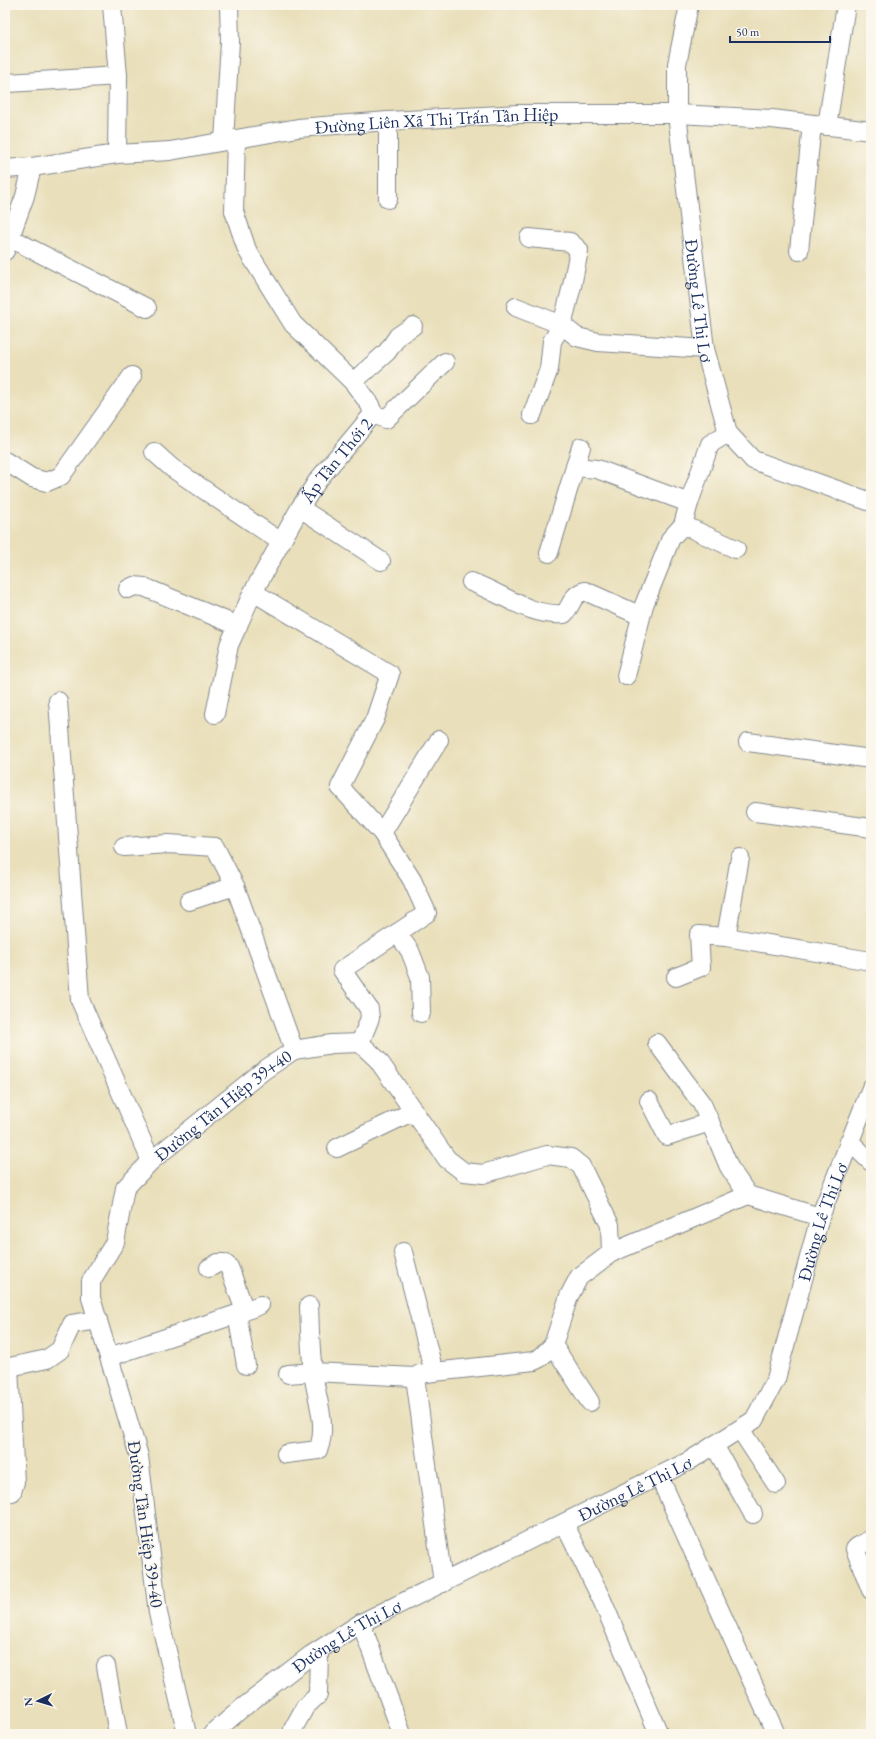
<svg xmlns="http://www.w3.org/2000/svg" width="876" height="1739" font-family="'EB Garamond',serif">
	<rect width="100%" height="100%" fill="#fbf7ec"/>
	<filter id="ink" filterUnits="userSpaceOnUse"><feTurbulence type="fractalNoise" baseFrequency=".025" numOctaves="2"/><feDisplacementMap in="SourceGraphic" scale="8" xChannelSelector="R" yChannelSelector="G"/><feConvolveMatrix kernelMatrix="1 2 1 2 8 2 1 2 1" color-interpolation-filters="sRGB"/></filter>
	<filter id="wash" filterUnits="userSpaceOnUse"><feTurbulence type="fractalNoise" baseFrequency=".012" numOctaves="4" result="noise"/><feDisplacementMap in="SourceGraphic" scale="16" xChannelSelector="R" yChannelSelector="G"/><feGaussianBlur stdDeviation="0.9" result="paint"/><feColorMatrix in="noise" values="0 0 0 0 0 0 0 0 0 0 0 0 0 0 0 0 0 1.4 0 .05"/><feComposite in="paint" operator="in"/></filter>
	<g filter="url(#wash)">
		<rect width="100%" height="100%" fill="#e9dfba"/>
	</g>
	<g filter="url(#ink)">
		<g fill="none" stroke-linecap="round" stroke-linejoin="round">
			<!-- minor casing -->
			<g stroke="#82878c" stroke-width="20">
				<g id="minor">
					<polyline points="112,5 118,76 117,154"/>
					<path id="s1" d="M 689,5 L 677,64 L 677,114 L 705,349 L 728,433 L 753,460 L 871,502"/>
					<polyline points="8,83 118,76"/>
					<polyline points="827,126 846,5"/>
					<polyline points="224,141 230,42 229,5"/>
					<path id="s2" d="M 5,169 L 32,167 L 117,154 L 170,151 L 298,128 L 388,121 L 518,114 L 677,114 L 772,119 L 871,131"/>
					<polyline points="388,199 388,121"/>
					<polyline points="10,238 147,308"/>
					<polyline points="529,238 570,242 579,250 572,286 562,325 552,341 549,369 532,415"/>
					<polyline points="5,251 25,196 32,167"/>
					<polyline points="799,251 812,124"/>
					<polyline points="516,307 562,325 577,337 598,342 705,349"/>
					<polyline points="353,382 387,352 398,336 413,326"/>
					<polyline points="373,414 386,419 445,362"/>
					<polyline points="728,433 710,444 689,503 683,525 736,549"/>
					<polyline points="154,452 172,468 281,542"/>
					<polyline points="5,461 32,478 47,482 61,476 132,376"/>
					<polyline points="575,467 581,447"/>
					<polyline points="300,508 381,561"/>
					<polyline points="549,553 575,467 597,469 689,503"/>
					<path d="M 471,582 C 502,593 530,617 564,614 C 572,605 572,594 585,591 L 641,616"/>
					<polyline points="128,589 134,586 144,587 238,626"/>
					<polyline points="253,592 390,674 375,719 340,787 382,833 412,880 427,913 342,970 369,1009 370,1018 360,1043"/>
					<polyline points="626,676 644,605 671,538 683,525"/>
					<polyline points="58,701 80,1000 151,1161"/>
					<path id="s3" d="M 215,714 L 229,645 L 253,592 L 300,508 L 318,480 L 373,414 L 370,405 L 353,382 L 293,324 L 247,250 L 234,211 L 236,139"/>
					<polyline points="748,742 871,759"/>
					<polyline points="755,812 871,828"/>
					<polyline points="382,833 439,740"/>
					<polyline points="124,847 168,844 215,847 235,886 294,1050"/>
					<polyline points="189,901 235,886"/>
					<polyline points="397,933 410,951 420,977 421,1013"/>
					<polyline points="726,937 740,858"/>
					<polyline points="676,977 701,967 699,935 726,937 871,961"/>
					<polyline points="649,1101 667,1136 710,1122 702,1104 657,1043"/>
					<polyline points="710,1122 729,1167 748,1195 820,1217"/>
					<polyline points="849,1141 871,1162"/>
					<polyline points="337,1148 414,1111"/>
					<polyline points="403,1252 434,1372"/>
					<polyline points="611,1253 748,1195"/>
					<polyline points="209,1268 218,1263 224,1263 229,1267 245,1311"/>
					<polyline points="237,1314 246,1365"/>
					<polyline points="553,1345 590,1402"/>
					<polyline points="109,1357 237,1314 260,1305"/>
					<polyline points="5,1368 47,1359 60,1350 72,1324 98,1320"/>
					<polyline points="288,1374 313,1372 415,1377"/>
					<polyline points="740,1429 776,1484"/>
					<polyline points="714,1445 753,1514"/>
					<path d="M 286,1454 L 318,1450 C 329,1425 315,1396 313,1371 C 310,1349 310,1327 309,1306"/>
					<polyline points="659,1476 775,1732"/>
					<polyline points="5,1493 12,1492 15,1482 9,1367"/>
					<polyline points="564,1523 602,1600 659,1734"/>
					<polyline points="871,1539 857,1547 855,1549 871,1590"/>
					<polyline points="361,1623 402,1734"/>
					<polyline points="106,1666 118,1734"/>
					<path id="s4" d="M 187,1734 L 158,1613 L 139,1456 L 91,1298 L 91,1281 L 115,1242 L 125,1188 L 151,1161 L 263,1071 L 294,1050 L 332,1044 L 360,1043 L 378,1060 L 447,1159 L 464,1172 L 483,1174 L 547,1155 L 571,1158 L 581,1166 L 610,1225 L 611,1253 L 579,1277 L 569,1296 L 553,1345 L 540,1358 L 534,1361 L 434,1372 L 420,1374 L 415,1377 L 443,1583"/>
					<path id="s5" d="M 212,1734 L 241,1709 L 311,1655 L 361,1623 L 689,1461 L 754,1420 L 776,1379 L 820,1217 L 871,1088"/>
					<polyline points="295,1734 293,1729 305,1707 318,1695 319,1650"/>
				</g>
			</g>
			<!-- minor -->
			<use href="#minor" stroke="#fff" stroke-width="18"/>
		</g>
	</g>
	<g text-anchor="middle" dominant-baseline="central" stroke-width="3.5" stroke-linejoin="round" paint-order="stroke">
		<!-- street labels -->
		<g font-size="18" fill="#1b2f5e" stroke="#fbf7ec">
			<text stroke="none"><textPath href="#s2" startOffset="435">Đường Liên Xã Thị Trấn Tân Hiệp</textPath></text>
			<text stroke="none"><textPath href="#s1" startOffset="298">Đường Lê Thị Lơ</textPath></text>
			<text stroke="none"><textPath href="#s3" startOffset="285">Ấp Tân Thới 2</textPath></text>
			<text stroke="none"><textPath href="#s4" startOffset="694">Đường Tân Hiệp 39+40</textPath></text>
			<text stroke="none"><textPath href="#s5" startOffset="839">Đường Lê Thị Lơ</textPath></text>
			<text stroke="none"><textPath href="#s5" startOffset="491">Đường Lê Thị Lơ</textPath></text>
			<text transform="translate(146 1524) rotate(82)">Đường Tân Hiệp 39+40</text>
			<text stroke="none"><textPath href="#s5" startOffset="167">Đường Lê Thị Lơ</textPath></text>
		</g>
	</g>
	<!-- margin -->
	<rect width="876" height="1739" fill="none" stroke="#fbf7ec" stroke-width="20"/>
	<!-- north arrow -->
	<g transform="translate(38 1701) rotate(265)" stroke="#fbf7ec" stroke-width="3" paint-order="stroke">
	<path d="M0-3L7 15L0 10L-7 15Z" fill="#1b2f5e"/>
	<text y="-6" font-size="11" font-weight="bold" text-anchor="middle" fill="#1b2f5e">N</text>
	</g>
	<!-- scale -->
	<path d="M730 36v6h100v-6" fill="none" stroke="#1b2f5e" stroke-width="2"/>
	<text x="736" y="36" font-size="12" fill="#1b2f5e" stroke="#fbf7ec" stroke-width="3" paint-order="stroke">50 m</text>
</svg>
